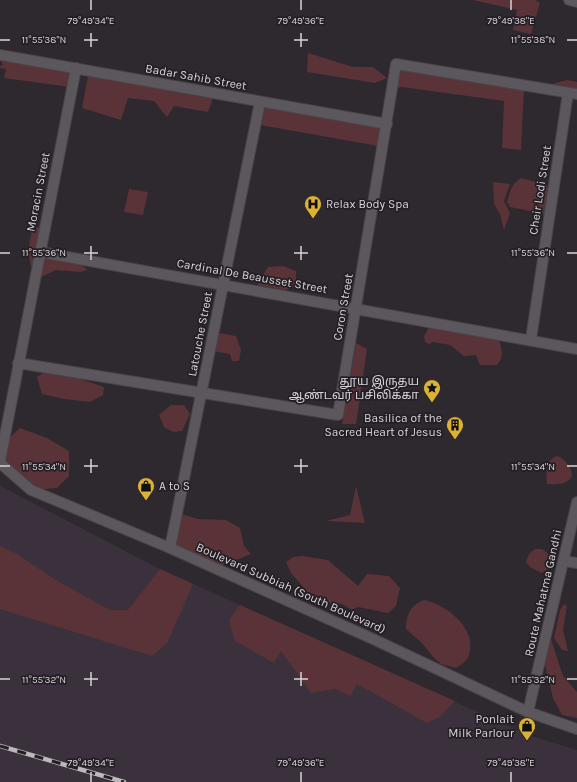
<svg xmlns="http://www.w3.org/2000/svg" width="577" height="782" font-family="Karla,'Noto Sans Tamil',sans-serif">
	<rect width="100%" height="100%" fill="#2e282f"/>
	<!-- built -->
	<polygon fill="#3b313c" points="0,486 160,569 531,736 577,750 577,782 0,782"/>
	<!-- green -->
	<g fill="#593337">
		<polygon points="473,0 535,0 540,3 531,34 513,30 517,10"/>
		<polygon points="308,53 353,67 373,67 387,78 375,83 307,72"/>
		<polygon points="0,57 73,69 70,87 4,78 6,69 0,68 0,66 3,65"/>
		<polygon points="400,69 524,88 521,150 502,148 504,101 402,87 395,88"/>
		<polygon points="88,76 130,82 213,98 208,112 174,106 167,117 154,101 128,98 121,120 82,108"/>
		<polygon points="567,80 577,82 577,90 548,85"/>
		<polygon points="263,106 381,127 378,146 260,125"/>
		<path d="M 521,178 L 547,185 L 549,189 L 545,214 L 510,207 L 507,202 C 510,192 511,184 521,178 Z"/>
		<polygon points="493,182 510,184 504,201 510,213 504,230 500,214 494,204"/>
		<polygon points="129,189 148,192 143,215 124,212"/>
		<path d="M 43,225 L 34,271 C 26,261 29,242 32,230 Z"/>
		<polygon points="41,253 74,260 88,270 80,272 56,270 37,279"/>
		<polygon points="283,266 296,271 296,286 285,290 257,285 268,267"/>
		<path d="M 429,327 L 438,330 L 492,338 L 500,342 C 502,351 504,358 497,365 L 480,365 L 476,355 L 464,356 L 450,345 L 433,342 L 429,344 L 425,342 L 424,336 Z"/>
		<polygon points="219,333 236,336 241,350 239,361 232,361 230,354 212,351 214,339"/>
		<polygon points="356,343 367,349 356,424 342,424"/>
		<polygon points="46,371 71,376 104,387 103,395 90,402 64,399 42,394 37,377"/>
		<polygon points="171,405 184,405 190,414 182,431 173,432 164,427 159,415"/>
		<polygon points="20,428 47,438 69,451 69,476 57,488 31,490 2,466 6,441"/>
		<path d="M 557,456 C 565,459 572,467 572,476 C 567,485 556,485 547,484 C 546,473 545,460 557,456 Z"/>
		<polygon points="356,486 365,523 326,521 350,515"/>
		<polygon points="181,514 198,519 226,520 240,528 244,546 251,554 219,567 172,552"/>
		<polygon points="0,546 15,553 56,580 110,610 128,610 160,569 193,584 167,643 152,656 0,609"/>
		<path d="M 535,549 L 542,549 C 548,553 553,558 554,566 L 541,573 L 530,567 L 526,562 L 529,554 Z"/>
		<polygon points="302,556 328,560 358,586 367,574 389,576 400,588 396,606 388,613 358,607 352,610 342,604 316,602 291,573 286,562 293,557"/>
		<path d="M 424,600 C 446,604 478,629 469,655 C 467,661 461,665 456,668 L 441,664 L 434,658 L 422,643 L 406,629 C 406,616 410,605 424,600 Z"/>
		<polygon points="564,604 567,606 563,630 568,651 562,650 554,638 560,610"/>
		<polygon points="240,605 455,701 441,716 427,723 357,684 350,696 335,689 311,693 281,651 274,663 235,641 229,620"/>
		<polygon points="550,636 563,676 577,692 577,718 562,715 553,698 544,661"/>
	</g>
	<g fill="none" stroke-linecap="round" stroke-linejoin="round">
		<!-- minor casing -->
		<g stroke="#484449" stroke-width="12">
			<g id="minor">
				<polyline points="569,0 577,2"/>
				<polyline points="0,55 387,124"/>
				<polyline points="40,252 577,349"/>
				<polyline points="531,339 568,93"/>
				<polyline points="18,363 338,415 396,64 577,94"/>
				<polyline points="0,461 76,68"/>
				<polyline points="170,548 260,102"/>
				<polyline points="564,561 577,563"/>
			</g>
		</g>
		<!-- tertiary casing -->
		<g stroke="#484449" stroke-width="12">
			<polyline id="tertiary" points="528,712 577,502"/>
		</g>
		<!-- secondary casing -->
		<g stroke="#484449" stroke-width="12">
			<polyline id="secondary" points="0,463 31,490 170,548 373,639 528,712 577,729"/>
		</g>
		<!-- minor -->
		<use href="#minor" stroke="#5c565d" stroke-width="10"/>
		<!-- tertiary -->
		<use href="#tertiary" stroke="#5c565d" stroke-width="10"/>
		<!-- secondary -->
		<use href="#secondary" stroke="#5c565d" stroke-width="10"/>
		<!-- rail casing -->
		<g stroke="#bcb8bd" stroke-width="4.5">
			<polyline id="rail" points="0,746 124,782"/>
		</g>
		<!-- rail -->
		<use href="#rail" stroke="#241e25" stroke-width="3" stroke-dasharray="9" stroke-linecap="butt"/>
	</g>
	<!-- ticks -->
	<path fill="none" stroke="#d8d4d8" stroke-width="1.5" d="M 91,0 L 91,10M 301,0 L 301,10M 511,0 L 511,10M 91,33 L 91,47M 301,33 L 301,47M 0,40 L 10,40M 84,40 L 98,40M 294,40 L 308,40M 567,40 L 577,40M 91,246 L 91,260M 301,246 L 301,260M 0,253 L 10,253M 84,253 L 98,253M 294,253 L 308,253M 567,253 L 577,253M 91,459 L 91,473M 301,459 L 301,473M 0,466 L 10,466M 84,466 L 98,466M 294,466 L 308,466M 567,466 L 577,466M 91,672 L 91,686M 301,672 L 301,686M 0,679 L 10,679M 84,679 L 98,679M 294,679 L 308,679M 567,679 L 577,679M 91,772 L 91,782M 301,772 L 301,782M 511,772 L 511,782"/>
	<!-- icons -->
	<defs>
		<g id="hospital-pin" transform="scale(0.9)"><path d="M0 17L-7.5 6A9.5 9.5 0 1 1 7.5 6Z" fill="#dbb233" stroke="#241e25"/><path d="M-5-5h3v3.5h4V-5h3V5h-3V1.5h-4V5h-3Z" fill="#111"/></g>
		<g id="sight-pin" transform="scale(0.9)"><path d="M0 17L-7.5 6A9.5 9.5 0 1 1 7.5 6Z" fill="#dbb233" stroke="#241e25"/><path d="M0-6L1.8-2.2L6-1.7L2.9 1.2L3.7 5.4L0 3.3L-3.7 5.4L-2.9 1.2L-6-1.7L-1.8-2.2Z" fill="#111"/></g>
		<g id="building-pin" transform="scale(0.9)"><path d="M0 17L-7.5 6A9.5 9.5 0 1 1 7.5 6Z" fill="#dbb233" stroke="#241e25"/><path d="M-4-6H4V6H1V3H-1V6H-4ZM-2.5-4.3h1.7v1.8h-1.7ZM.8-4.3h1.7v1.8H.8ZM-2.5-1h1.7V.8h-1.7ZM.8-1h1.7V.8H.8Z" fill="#111"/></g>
		<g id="shop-pin" transform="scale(0.9)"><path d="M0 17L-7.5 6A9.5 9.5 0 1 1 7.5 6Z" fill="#dbb233" stroke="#241e25"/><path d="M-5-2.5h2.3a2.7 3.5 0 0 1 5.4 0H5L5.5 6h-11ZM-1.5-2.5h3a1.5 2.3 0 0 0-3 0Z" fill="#111"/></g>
	</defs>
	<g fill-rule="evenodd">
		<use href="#hospital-pin" x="313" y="204"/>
		<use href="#sight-pin" x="432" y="388"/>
		<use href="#building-pin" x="455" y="425"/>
		<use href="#shop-pin" x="146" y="486"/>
		<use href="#shop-pin" x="527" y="726"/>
	</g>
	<g text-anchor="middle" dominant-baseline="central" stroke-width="3.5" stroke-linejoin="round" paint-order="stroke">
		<!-- street labels -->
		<g font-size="12" fill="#d8d4d8" stroke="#241e25">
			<text transform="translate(196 77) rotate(10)">Badar Sahib Street</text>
			<text transform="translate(540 190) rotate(-81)">Cheir Lodi Street</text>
			<text transform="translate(38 192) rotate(-79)">Moracin Street</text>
			<text transform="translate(252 276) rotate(10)">Cardinal De Beausset Street</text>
			<text transform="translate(343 307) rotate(-80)">Coron Street</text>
			<text transform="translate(200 334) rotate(-79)">Latouche Street</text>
			<text transform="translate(291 588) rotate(24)">Boulevard Subbiah (South Boulevard)</text>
			<text transform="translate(543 593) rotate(-77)">Route Mahatma Gandhi</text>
		</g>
		<!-- poi labels -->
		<g font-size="12" fill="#d8d4d8" stroke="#241e25" text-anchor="end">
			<text x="326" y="204" text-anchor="start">Relax Body Spa</text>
			<text x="419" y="381">தூய இருதய<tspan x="419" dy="14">ஆண்டவர் பசிலிக்கா</tspan></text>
			<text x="442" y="418">Basilica of the<tspan x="442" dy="14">Sacred Heart of Jesus</tspan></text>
			<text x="159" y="486" text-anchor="start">A to S</text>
			<text x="514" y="719">Ponlait<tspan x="514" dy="14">Milk Parlour</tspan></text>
		</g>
	</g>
	<g font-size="10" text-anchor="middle" fill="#d8d4d8" stroke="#241e25" stroke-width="3.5" stroke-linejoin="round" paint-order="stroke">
		<text x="91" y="24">79°49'34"E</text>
		<text x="301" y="24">79°49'36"E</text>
		<text x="511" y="24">79°49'38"E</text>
		<text x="44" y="43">11°55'38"N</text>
		<text x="533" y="43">11°55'38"N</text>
		<text x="44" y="256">11°55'36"N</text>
		<text x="533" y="256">11°55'36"N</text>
		<text x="44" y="470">11°55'34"N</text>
		<text x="533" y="470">11°55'34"N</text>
		<text x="44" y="683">11°55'32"N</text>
		<text x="533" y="683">11°55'32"N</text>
		<text x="91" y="766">79°49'34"E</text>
		<text x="301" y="766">79°49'36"E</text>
		<text x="511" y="766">79°49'38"E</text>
	</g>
</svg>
